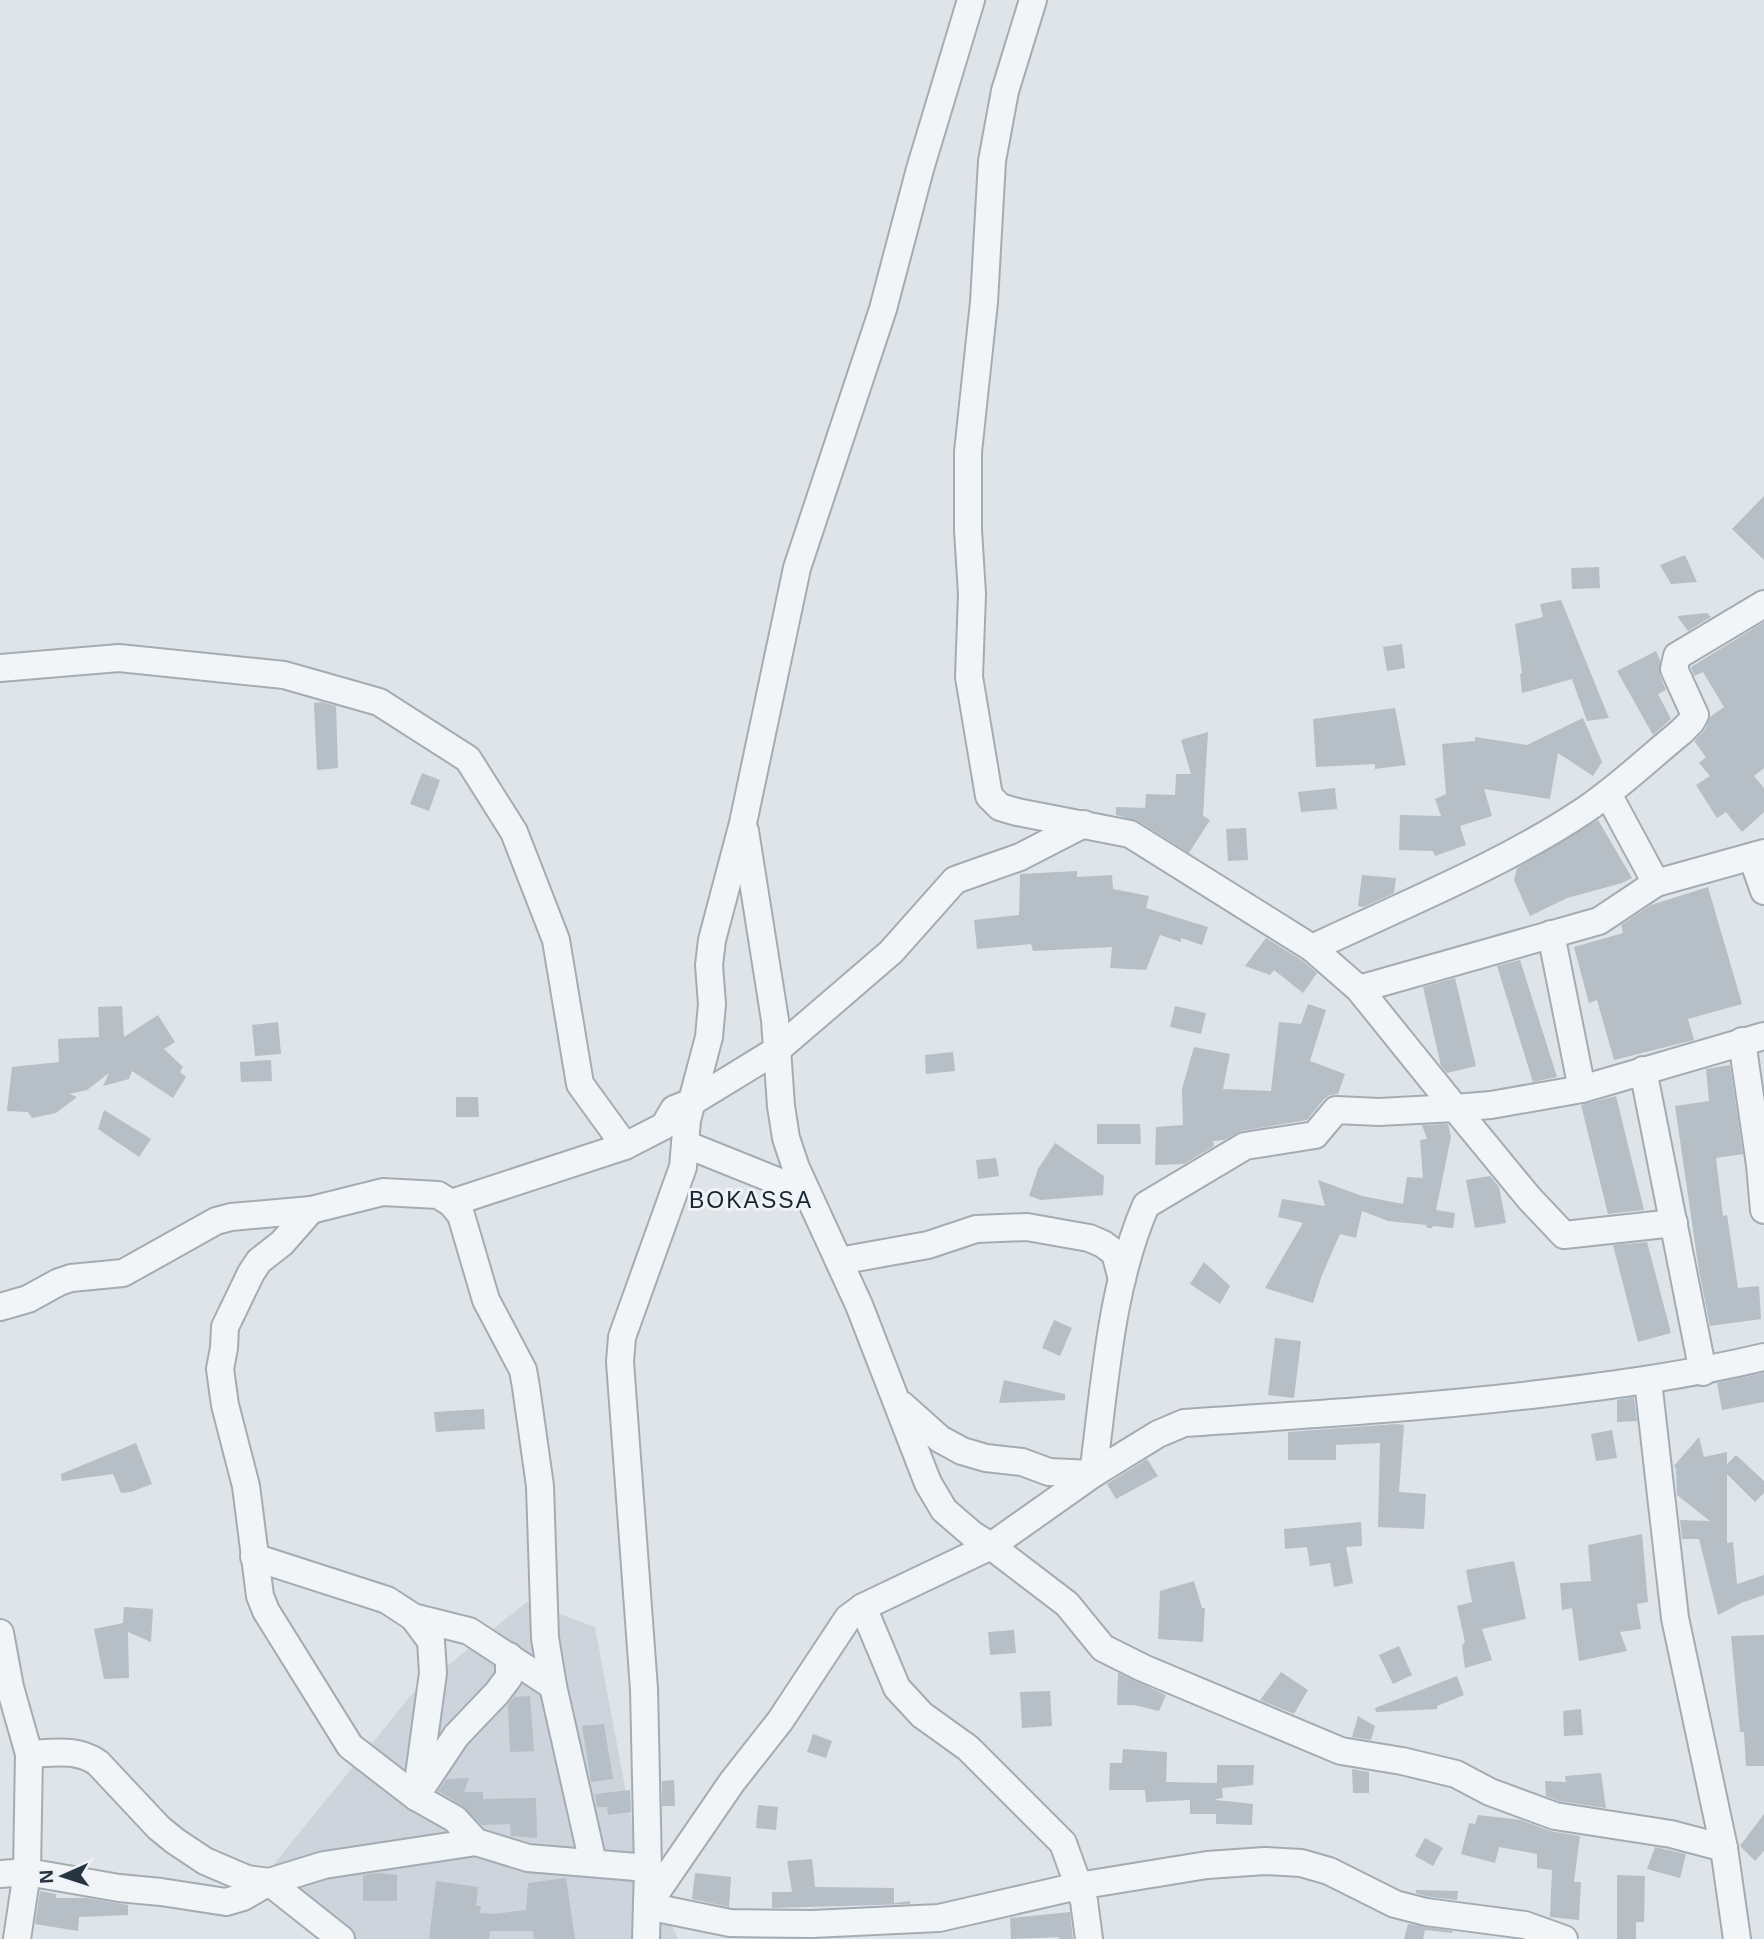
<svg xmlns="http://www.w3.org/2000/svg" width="1764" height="1939" font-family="Arial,sans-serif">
	<rect width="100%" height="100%" fill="#dfe4e9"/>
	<!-- built -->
	<polygon fill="#cdd4db" points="527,1602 595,1627 634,1835 678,1939 337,1939 270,1869 412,1694"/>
	<!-- building -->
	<g fill="#b6bec6">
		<polygon points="1764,496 1764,560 1732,529"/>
		<polygon points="1685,555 1697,582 1671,584 1660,565"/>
		<polygon points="1599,567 1600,588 1572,589 1571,568"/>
		<polygon points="1561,600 1609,718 1587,721 1572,679 1522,693 1520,674 1522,673 1515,624 1543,617 1540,604"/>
		<polygon points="1707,613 1711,617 1688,631 1677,616"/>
		<polygon points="1764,622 1764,768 1754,776 1764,788 1764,812 1742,832 1726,812 1717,818 1696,785 1710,776 1699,763 1706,757 1694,741 1705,730 1710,717 1724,707 1703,672 1694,676 1691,667"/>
		<polygon points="1402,644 1405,668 1387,671 1383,647"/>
		<polygon points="1656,651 1660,660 1660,676 1666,690 1658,694 1671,719 1653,735 1617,671"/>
		<polygon points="322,702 336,706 338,768 317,770 314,703"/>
		<polygon points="1395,708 1406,765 1375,769 1375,764 1316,767 1313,719"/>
		<polygon points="1583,718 1602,762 1593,776 1558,753 1550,799 1484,789 1492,816 1460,826 1466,845 1435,856 1433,851 1399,850 1400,815 1441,816 1435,799 1446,794 1442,744 1475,741 1475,737 1527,745"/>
		<polygon points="1208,732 1203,816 1210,820 1189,853 1138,821 1116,815 1116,807 1145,808 1146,794 1175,795 1176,774 1191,774 1181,740"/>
		<polygon points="422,773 440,780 429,811 410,804"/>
		<polygon points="1335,788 1337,809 1301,812 1298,792"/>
		<polygon points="1598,820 1632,878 1622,883 1567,898 1530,916 1514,880 1517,868"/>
		<polygon points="1246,828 1248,860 1228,861 1226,829"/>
		<polygon points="1077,871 1077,877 1112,875 1113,889 1149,896 1146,908 1208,927 1202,945 1181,938 1181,942 1160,935 1146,970 1110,968 1112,947 1033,951 1031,944 977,949 974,920 1019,915 1020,874"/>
		<polygon points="1362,875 1396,878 1394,893 1364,907 1358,906"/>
		<polygon points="1708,887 1742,1004 1688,1019 1694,1040 1614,1060 1597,1000 1589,1003 1574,947 1623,933 1621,925 1651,905"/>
		<polygon points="1266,938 1303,961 1317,973 1303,993 1274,970 1270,975 1245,966"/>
		<polygon points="1520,960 1557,1077 1533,1082 1497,966"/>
		<polygon points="1455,978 1476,1066 1447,1073 1441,1066 1423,987"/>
		<polygon points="1308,1004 1326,1010 1310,1061 1345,1074 1338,1094 1330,1095 1324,1099 1307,1120 1242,1131 1224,1140 1213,1141 1214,1146 1184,1164 1155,1165 1156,1127 1183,1125 1182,1089 1194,1047 1230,1054 1223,1089 1271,1091 1279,1022 1301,1024"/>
		<polygon points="122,1006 124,1037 158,1015 175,1042 164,1049 183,1067 180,1072 186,1077 173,1098 132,1071 129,1079 103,1086 109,1073 87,1090 69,1094 77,1097 56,1113 32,1118 28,1112 7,1111 12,1067 59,1062 58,1039 99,1037 98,1007"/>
		<polygon points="1175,1006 1206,1013 1201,1034 1170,1027"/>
		<polygon points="278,1022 281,1054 255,1056 252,1025"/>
		<polygon points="953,1052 955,1071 926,1074 925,1055"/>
		<polygon points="271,1060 272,1081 241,1082 240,1062"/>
		<polygon points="1730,1065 1743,1154 1716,1158 1723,1216 1727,1215 1738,1288 1759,1286 1761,1319 1710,1326 1699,1271 1675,1106 1709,1101 1706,1069"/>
		<polygon points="1616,1096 1644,1210 1608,1214 1581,1105"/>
		<polygon points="456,1097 478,1097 479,1117 456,1117"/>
		<polygon points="104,1110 151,1139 139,1157 98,1129"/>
		<polygon points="1097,1124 1140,1124 1141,1144 1097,1144"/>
		<polygon points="1448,1124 1451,1137 1436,1210 1455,1213 1453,1228 1433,1226 1432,1228 1427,1228 1426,1225 1388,1221 1362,1211 1356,1238 1340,1234 1322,1275 1313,1303 1265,1288 1303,1223 1278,1217 1282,1199 1325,1206 1318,1180 1362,1196 1403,1204 1407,1177 1423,1178 1420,1140 1427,1139 1422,1125"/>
		<polygon points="1055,1143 1104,1176 1103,1195 1041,1200 1029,1196 1038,1169"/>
		<polygon points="996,1158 999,1176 978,1179 976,1160"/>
		<polygon points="1490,1176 1499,1187 1506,1223 1475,1228 1466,1180"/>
		<polygon points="1647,1242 1671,1333 1638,1342 1613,1245"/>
		<polygon points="1204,1262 1230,1286 1220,1304 1190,1284"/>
		<polygon points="1054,1320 1072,1328 1060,1356 1042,1348"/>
		<polygon points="1275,1338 1301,1341 1294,1398 1268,1395"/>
		<polygon points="1764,1373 1764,1402 1722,1410 1717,1383"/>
		<polygon points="1004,1380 1065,1394 1065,1400 999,1403"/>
		<polygon points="1634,1397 1637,1421 1617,1422 1617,1400"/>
		<polygon points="484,1409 485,1429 436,1432 434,1412"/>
		<polygon points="1396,1424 1404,1425 1399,1492 1426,1494 1424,1529 1378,1527 1380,1443 1336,1445 1336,1460 1288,1460 1288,1432"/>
		<polygon points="1612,1430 1617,1458 1596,1461 1591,1434"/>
		<polygon points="1699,1437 1704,1457 1727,1452 1727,1464 1736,1455 1764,1481 1764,1493 1755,1502 1727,1474 1727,1543 1733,1542 1737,1584 1764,1575 1764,1595 1741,1603 1718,1615 1699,1539 1682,1539 1680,1520 1710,1521 1677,1495 1676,1469 1674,1466"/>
		<polygon points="136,1443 152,1484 131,1492 121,1493 113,1474 62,1481 61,1474"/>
		<polygon points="1147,1459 1158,1476 1116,1499 1107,1484"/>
		<polygon points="1361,1522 1362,1546 1346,1547 1353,1583 1334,1587 1330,1563 1310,1566 1307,1547 1285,1549 1284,1529"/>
		<polygon points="1642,1534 1648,1602 1637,1604 1641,1629 1620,1632 1627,1651 1579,1661 1572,1608 1562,1610 1560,1583 1591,1581 1588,1545"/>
		<polygon points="1514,1561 1526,1619 1482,1629 1492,1660 1465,1668 1462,1646 1465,1642 1457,1606 1472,1602 1466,1570"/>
		<polygon points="1194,1581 1202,1608 1205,1608 1203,1642 1158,1639 1160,1591"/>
		<polygon points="124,1607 153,1609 151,1642 128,1632 129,1678 104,1679 94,1629 123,1623"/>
		<polygon points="1014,1630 1016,1653 990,1655 988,1632"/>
		<polygon points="1764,1635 1764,1766 1746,1766 1744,1732 1740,1732 1731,1636"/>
		<polygon points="1399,1646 1412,1675 1393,1684 1379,1655"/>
		<polygon points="1281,1672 1308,1690 1294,1714 1260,1700"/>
		<polygon points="1118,1673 1166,1695 1159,1711 1134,1705 1117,1705"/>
		<polygon points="1457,1676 1464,1695 1437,1706 1437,1709 1376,1712 1375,1708"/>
		<polygon points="1050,1691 1052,1726 1022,1728 1020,1692"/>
		<polygon points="530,1696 534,1751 510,1752 508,1705 514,1697"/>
		<polygon points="1581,1709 1583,1735 1564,1736 1563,1711"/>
		<polygon points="1358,1716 1375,1726 1371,1740 1352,1737"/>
		<polygon points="604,1724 613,1779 591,1782 582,1726"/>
		<polygon points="813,1734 832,1741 826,1758 807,1752"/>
		<polygon points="1123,1749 1167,1752 1166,1782 1217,1783 1217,1765 1254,1765 1253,1785 1222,1788 1223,1798 1216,1799 1216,1814 1190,1814 1190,1800 1146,1802 1145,1790 1109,1790 1110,1763 1122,1763"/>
		<polygon points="1352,1769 1369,1772 1369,1793 1353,1793"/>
		<polygon points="1601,1773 1606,1808 1559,1801 1546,1796 1545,1781 1566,1782 1565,1776"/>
		<polygon points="469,1778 464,1792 483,1792 483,1799 536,1798 537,1838 511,1836 510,1824 482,1825 463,1806 438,1791 447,1779"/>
		<polygon points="674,1780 675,1806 662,1806 662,1781"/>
		<polygon points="630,1790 631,1812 608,1815 607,1807 597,1807 595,1794"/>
		<polygon points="1216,1800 1253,1804 1252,1825 1216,1824"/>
		<polygon points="758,1805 778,1807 776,1830 756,1828"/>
		<polygon points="1764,1814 1764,1851 1755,1861 1740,1846"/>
		<polygon points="1478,1815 1521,1820 1550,1831 1580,1836 1574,1882 1581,1882 1579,1920 1550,1917 1552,1870 1537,1868 1537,1854 1499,1847 1495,1863 1461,1854 1469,1823 1475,1824"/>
		<polygon points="1425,1838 1443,1848 1433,1866 1415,1856"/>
		<polygon points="1655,1847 1686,1854 1680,1878 1647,1869"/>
		<polygon points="812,1859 815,1887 894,1888 894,1903 910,1901 910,1904 772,1908 772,1892 792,1892 787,1861"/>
		<polygon points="379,1873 397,1875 397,1901 363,1901 363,1875"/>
		<polygon points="695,1873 731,1877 729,1907 692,1899"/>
		<polygon points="1617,1875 1645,1876 1644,1922 1636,1922 1636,1939 1617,1939"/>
		<polygon points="566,1878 575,1939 534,1939 533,1931 490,1931 489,1939 429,1939 436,1881 478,1887 476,1906 481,1906 480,1913 492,1914 526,1910 528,1883"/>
		<polygon points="1416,1890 1458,1891 1457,1900 1429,1897 1416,1893"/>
		<polygon points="40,1891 56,1894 56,1898 87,1898 128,1905 128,1915 79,1917 78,1931 35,1924"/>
		<polygon points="1070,1912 1073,1939 1059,1939 1059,1937 1011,1939 1010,1918"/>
		<polygon points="1408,1924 1453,1931 1452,1933 1425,1930 1423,1939 1404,1939"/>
	</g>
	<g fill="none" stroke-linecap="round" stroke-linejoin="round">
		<!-- minor casing -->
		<g stroke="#a4acb3" stroke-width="30">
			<g id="minor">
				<polyline points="1033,0 1005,91 992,161 984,302 968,452 968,530 972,594 969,677 989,796 1000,807 1017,812 1130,834 1312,948 1359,989 1455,1108 1491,1105 1582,1089 1764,1036"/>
				<polyline points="0,668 119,658 284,675 379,702 468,759 514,832 556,940 580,1084 625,1146"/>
				<polyline points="1608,794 1656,883"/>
				<polyline points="745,831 775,1020 781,1106 786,1138 796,1168 859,1305 928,1483 944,1510 973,1535 991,1546 1067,1604 1103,1648 1143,1668 1341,1751 1402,1761 1456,1774 1490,1792 1555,1816 1671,1834 1724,1848"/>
				<polyline points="1752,857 1764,891"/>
				<polyline points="1551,934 1582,1089"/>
				<path d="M 1312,948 C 1403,905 1501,866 1585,810 C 1619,787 1649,758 1681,732 L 1691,722 L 1695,715 L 1674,669 L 1677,656 L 1764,604"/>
				<polyline points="1359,989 1599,921 1656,883 1764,853"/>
				<polyline points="1742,1041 1760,1165 1764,1210"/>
				<polyline points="1643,1070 1703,1372"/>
				<polyline points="685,1144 807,1193"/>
				<polyline points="451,1203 625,1146 664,1126 674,1109 692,1102 777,1050 891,952 955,880 1020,857 1084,824"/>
				<polyline points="311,1210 282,1243 259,1261 251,1273 225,1327 224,1348 220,1369 225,1405 246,1486 260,1596 266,1611 350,1746 416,1797 455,1819 476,1842 528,1858 648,1868"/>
				<polyline points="839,1261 928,1245 976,1229 1027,1227 1089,1238 1103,1244 1115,1253 1122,1279"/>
				<polyline points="0,1307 28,1299 59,1282 71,1278 123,1273 216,1221 231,1217 311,1210 383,1192 438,1195 451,1203 461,1215 486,1300 523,1370 526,1387 540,1486 545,1638 553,1686 593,1863"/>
				<polyline points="1648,1381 1675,1618 1724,1848 1737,1939"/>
				<path d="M 902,1405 L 940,1439 L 962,1451 L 986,1458 L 1022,1462 L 1049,1472 L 1093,1474 C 1105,1385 1110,1288 1146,1205 L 1245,1146 L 1315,1135 L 1336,1110 L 1379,1112 L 1455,1108 L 1529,1198 L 1564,1235 L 1674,1223"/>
				<polyline points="254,1557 387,1600 413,1617 431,1641 433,1673 416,1797"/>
				<polyline points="863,1607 897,1688 922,1715 968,1748 1063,1843 1084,1901 1089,1939"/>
				<polyline points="413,1617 469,1631 553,1686"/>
				<polyline points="0,1633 10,1687 29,1754 27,1872 17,1939"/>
				<path d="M 29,1754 C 53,1753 77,1748 98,1763 L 159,1828 L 175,1841 L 205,1861 L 247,1879 L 269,1882 L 341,1939"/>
				<polyline points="422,1787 456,1736 497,1693 509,1677 509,1656"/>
				<polyline points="0,1874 27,1872 119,1888 161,1892 226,1902 243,1897 269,1882 324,1865 476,1842"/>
				<polyline points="646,1939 648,1868 644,1689 620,1362 622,1337 683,1167 687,1120 709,1037 712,1004 709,965 712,940 743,823 797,568 883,309 920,169 971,0"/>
				<path d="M 1564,1939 L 1525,1925 L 1426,1912 L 1395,1904 L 1329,1871 L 1301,1863 L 1265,1861 L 1207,1865 L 1078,1886 L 939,1918 L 812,1924 L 730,1923 L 647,1906 L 732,1782 L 780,1721 L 848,1618 L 863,1607 L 991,1546 L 1093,1474 L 1158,1434 L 1184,1423 C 1303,1415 1421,1408 1539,1394 C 1615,1385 1689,1375 1764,1357"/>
			</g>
		</g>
		<!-- minor -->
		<use href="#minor" stroke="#f2f5f7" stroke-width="26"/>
	</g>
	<g text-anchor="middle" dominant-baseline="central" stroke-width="6" stroke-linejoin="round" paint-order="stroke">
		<!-- quarter labels -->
		<g font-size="23" letter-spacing="2" fill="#192532" stroke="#eff3f7">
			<text x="751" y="1200">BOKASSA</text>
		</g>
	</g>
	<!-- north arrow -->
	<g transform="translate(63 1876) rotate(267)" stroke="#eff3f7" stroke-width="5" paint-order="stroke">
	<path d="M0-5L12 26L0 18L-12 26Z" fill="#273441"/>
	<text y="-10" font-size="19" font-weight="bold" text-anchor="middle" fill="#273441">N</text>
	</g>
</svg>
